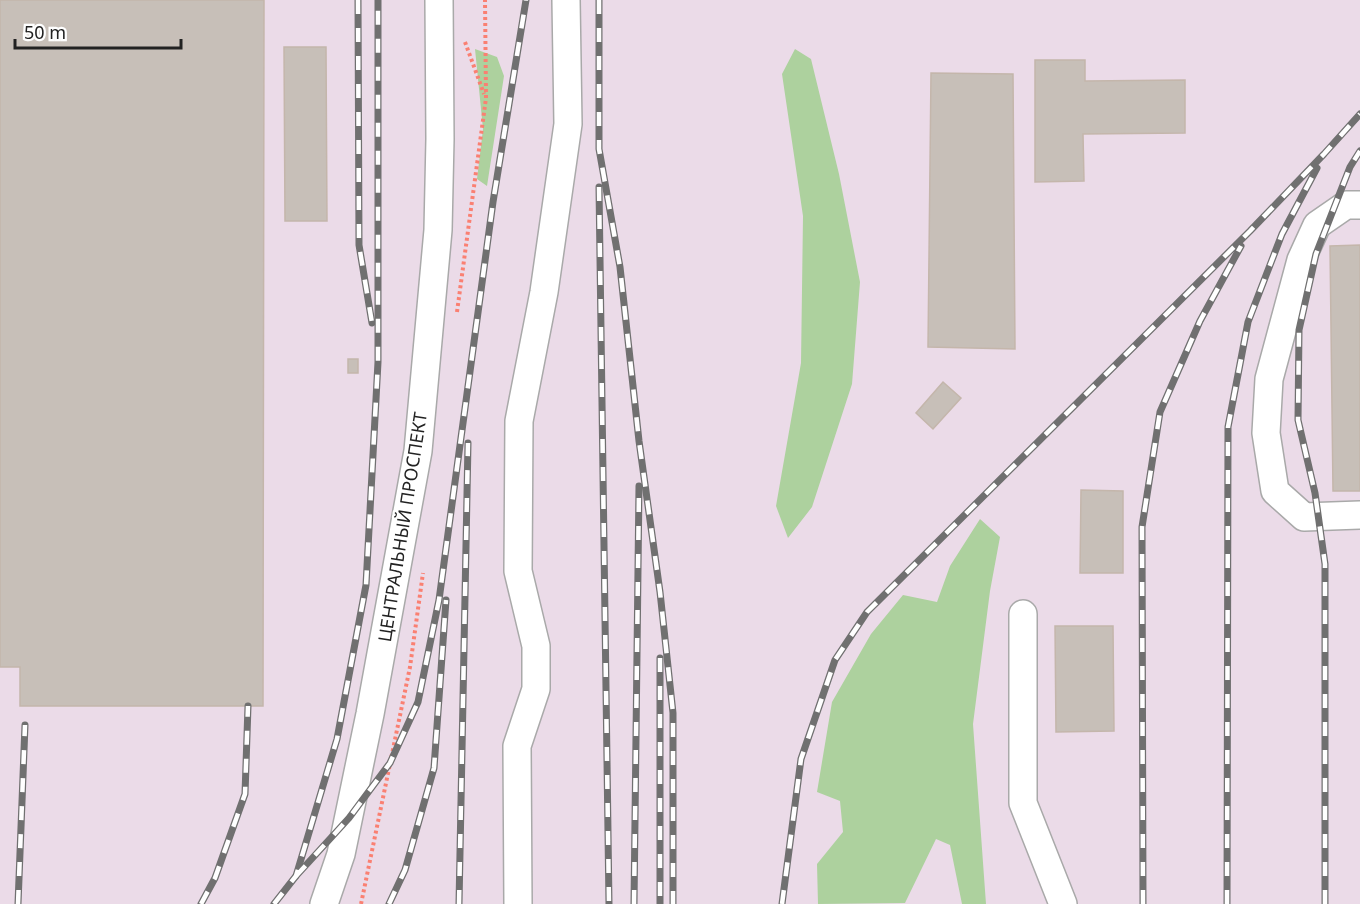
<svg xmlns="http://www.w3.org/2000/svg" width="1360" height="904" font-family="'Noto Sans',sans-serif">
	<rect width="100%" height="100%" fill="#f2efe9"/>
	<!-- industrial -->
	<rect fill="#ebdbe8" x="0" y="0" width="1360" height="904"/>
	<!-- forest -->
	<g fill="#add19e">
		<polygon points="475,49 497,57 504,76 487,186 477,179 483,129"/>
		<polygon points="795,49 811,59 839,174 860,282 852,384 812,507 788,538 776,506 801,363 803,216 782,74"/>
		<polygon points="980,519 1000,537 990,591 973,724 986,904 962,904 950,845 936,839 905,903 818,904 817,864 843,832 840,801 817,792 832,702 871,634 903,595 937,602 950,566"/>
	</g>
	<!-- building -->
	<g fill="#c7bfb8" stroke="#c4b6ab" stroke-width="1.5">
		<polygon points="0,0 264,0 263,706 20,706 20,667 0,667"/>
		<polygon points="284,47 326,47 327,221 285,221"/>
		<polygon points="1035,60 1085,60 1085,81 1185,80 1185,133 1083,134 1084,181 1035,182"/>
		<polygon points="931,73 1013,74 1015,349 928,347"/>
		<polygon points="1360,245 1360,491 1333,491 1330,246"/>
		<rect x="348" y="359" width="10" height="14"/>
		<polygon points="943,382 961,398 933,429 916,413"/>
		<polygon points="1081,490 1123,491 1123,573 1080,573"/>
		<polygon points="1055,626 1113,626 1114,731 1056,732"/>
	</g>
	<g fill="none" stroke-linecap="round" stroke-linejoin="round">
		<!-- minor casing -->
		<g stroke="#a9a9a9" stroke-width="30">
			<g id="minor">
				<polyline points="1360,205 1346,205 1317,225 1301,260 1269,379 1266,433 1275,491 1304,517 1360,515"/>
				<polyline points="1023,614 1023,803 1063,904"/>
				<polyline points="324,904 341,854 370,714 418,451 438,230 440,139 439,0"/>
				<polyline points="518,904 517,746 536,689 536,646 518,571 519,421 544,292 568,124 566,0"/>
			</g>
		</g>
		<!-- path -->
		<g stroke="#fa8072" stroke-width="4" stroke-dasharray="3 3" stroke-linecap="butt">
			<polyline points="465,42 484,94"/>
			<polyline points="457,312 486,98 485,0"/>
			<polyline points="361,904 410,667 423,573"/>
		</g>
		<!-- minor -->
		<use href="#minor" stroke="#fff" stroke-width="27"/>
		<!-- rail casing -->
		<g stroke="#707070" stroke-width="7">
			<g id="rail">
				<polyline points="358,0 359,245 372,323"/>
				<polyline points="599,0 599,149 620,267 639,441 660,592 673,713 673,904"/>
				<polyline points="599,187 609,904"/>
				<polyline points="660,658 660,904"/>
				<polyline points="296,876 349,818 390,763 418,702 439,600 493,202 526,0"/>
				<polyline points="18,904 25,725"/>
				<polyline points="201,904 215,878 245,794 248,706"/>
				<polyline points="274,904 296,876 337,739 366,585 378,362 378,0"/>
				<polyline points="389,904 405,870 434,768 446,600"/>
				<polyline points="459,904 468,443"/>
				<polyline points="634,904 639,486"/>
				<polyline points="782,904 801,759 835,660 867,612 1250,231 1324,154 1360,114"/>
				<polyline points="1143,904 1142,527 1160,412 1200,321 1241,246"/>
				<polyline points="1227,904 1228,427 1248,322 1282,234 1317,168"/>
				<polyline points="1325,904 1325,564 1315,493 1298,420 1299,330 1316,254 1350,167 1360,151"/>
			</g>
		</g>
		<!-- rail -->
		<use href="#rail" stroke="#fff" stroke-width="4.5" stroke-dasharray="14" stroke-linecap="butt"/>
	</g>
	<g text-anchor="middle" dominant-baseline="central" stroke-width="4.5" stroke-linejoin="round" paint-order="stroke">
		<!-- street labels -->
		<g font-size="18" fill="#222" stroke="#fff">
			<text transform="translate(402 527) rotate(-81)">ЦЕНТРАЛЬНЫЙ ПРОСПЕКТ</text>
		</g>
	</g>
	<!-- scale -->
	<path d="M15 39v9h166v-9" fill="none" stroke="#222222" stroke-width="3"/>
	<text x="24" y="39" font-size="18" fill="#222222" stroke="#ffffff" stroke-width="4.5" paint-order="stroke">50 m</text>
</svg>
